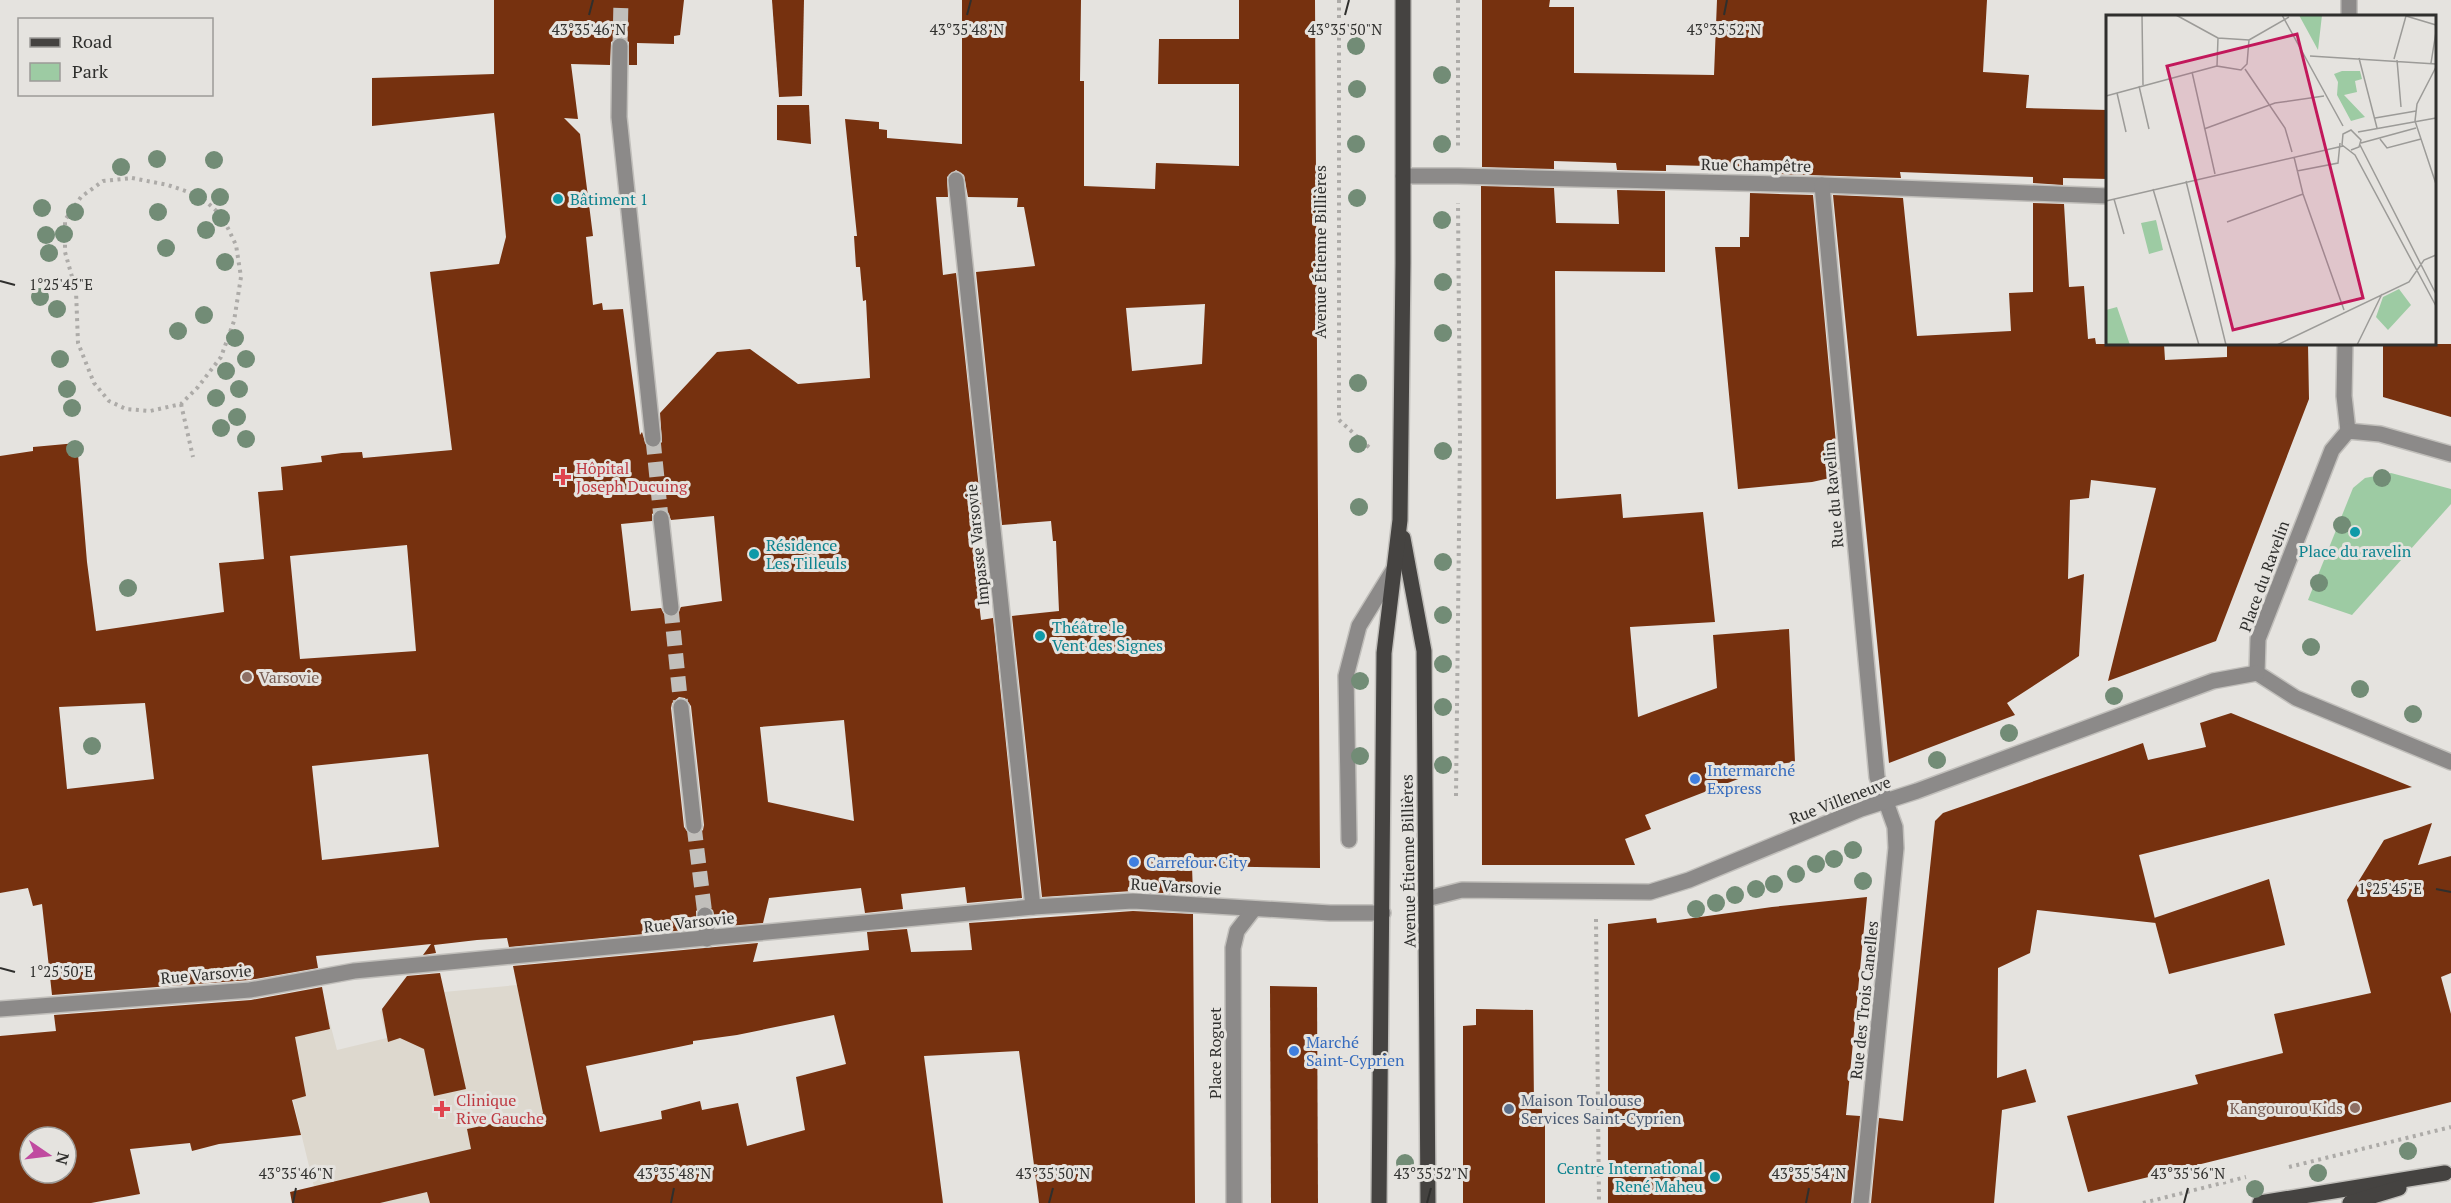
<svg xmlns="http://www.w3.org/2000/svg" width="2451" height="1203" font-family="'PT Serif',serif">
	<rect width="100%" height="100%" fill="#e5e3df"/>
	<!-- built -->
	<polygon fill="#ddd8ce" points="517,985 535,1072 562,1066 609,1203 318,1203 271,1009 325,1004 337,1050 387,1038 380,1012 391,997"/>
	<!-- green -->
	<polygon fill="#9dcba3" points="2391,473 2451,489 2451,504 2352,615 2308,600 2353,488 2365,478"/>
	<!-- building -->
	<g fill="#76310f" fill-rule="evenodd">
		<path d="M 494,0 L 684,0 L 680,35 L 674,36 L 674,44 L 637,43 L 637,65 L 629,65 L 629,42 L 620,36 L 611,42 L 610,65 L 571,64 L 578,119 L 564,118 L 580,134 L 593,236 L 586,237 L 593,305 L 602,303 L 603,310 L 623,309 L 640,435 L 642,432 L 646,445 L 653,449 L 662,442 L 660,413 L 717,352 L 750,349 L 798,384 L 870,378 L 866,300 L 863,301 L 860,267 L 856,267 L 854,236 L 857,236 L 845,119 L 879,122 L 879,129 L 887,130 L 887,138 L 962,144 L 962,0 L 1081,0 L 1080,81 L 1084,81 L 1084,186 L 1155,189 L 1156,163 L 1239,166 L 1239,84 L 1158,84 L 1159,39 L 1239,39 L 1239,0 L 1315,0 L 1320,868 L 1192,866 L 1193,895 L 1132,891 L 1042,897 L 1012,616 L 1059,611 L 1056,541 L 1053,541 L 1051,521 L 1002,525 L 976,272 L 1035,266 L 1024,207 L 1017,207 L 1018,198 L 968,197 L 964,175 L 956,170 L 947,177 L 948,197 L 936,197 L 943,275 L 956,273 L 983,526 L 971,527 L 975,570 L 981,620 L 993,618 L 1022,898 L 967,903 L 965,887 L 901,894 L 903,909 L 865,913 L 861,888 L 769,898 L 763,923 L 716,927 L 713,910 L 704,905 L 696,911 L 696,929 L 509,947 L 507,938 L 477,940 L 434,945 L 436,953 L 423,955 L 431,944 L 316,956 L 318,968 L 249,980 L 52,995 L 42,904 L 33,906 L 28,888 L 0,893 L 0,456 L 33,451 L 33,447 L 77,443 L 87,562 L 96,631 L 224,612 L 219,563 L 264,559 L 258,492 L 283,490 L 281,467 L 322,462 L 321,456 L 342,453 L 362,452 L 363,458 L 452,450 L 430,272 L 499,264 L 506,237 L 494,113 L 372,126 L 372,78 L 494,74 ZM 1205,304 L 1202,364 L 1132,371 L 1126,308 ZM 661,508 L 668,512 L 671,520 L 714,516 L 722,601 L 681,607 L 677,615 L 671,618 L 664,614 L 661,608 L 631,611 L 621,524 L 652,521 L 652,514 ZM 407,545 L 416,651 L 300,659 L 290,556 ZM 679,697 L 685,698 L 691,706 L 704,825 L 703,830 L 696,836 L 690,835 L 684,827 L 671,708 L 672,703 ZM 145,703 L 154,779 L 67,789 L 59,707 ZM 844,720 L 854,821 L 768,802 L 760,727 ZM 428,754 L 439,847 L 322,860 L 312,766 Z"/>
		<polygon points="772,0 804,0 802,96 779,97"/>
		<polygon points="1482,0 1550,0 1549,7 1574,7 1574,73 1714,75 1717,0 1987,0 1983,72 2029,75 2026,108 2108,110 2108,179 2063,178 2063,185 2033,183 2033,177 1900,172 1901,178 1750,173 1750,167 1666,165 1666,171 1617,170 1616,163 1554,161 1554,169 1482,167"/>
		<polygon points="777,105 809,105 811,144 777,140"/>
		<polygon points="1481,186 1554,188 1556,223 1619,224 1617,190 1665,191 1665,272 1555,271 1556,499 1621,494 1623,518 1703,512 1715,622 1630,627 1638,717 1717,688 1713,635 1789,629 1795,762 1777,764 1645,815 1651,829 1625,839 1635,865 1482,865"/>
		<polygon points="1750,193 1813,195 1839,476 1812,482 1738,489 1715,247 1740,247 1740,237 1749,237"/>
		<polygon points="1833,195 1903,198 1917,336 2011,331 2009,293 2033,292 2033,203 2064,204 2069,287 2084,286 2088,339 2095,338 2096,344 2164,344 2165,360 2227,357 2227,344 2308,344 2309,399 2216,641 2108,681 2156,488 2091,480 2089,498 2070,500 2068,579 2084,574 2079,656 2007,703 2015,715 1889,763"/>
		<polygon points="2383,344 2451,344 2451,417 2383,397"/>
		<polygon points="2231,713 2412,787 2139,855 2156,923 2037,910 2030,953 1998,968 1997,1078 2026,1069 2036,1102 2002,1110 1994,1203 1871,1203 1879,1118 1903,1121 1935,821 1943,813 2143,743 2148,760 2206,747 2200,723"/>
		<polygon points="2432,823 2418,865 2451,856 2451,973 2441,977 2451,1014 2451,1102 2088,1192 2067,1116 2198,1084 2195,1075 2283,1053 2274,1014 2371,993 2347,900 2384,840"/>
		<polygon points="2269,879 2285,945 2169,974 2154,918"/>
		<polygon points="1867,897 1846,1115 1860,1116 1851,1203 1608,1203 1608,924 1656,918 1657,923 1772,907"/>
		<path d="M 1133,911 L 1193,914 L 1195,1203 L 1039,1203 L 1019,1051 L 924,1056 L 943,1203 L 430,1203 L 427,1192 L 380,1203 L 292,1203 L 290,1192 L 471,1149 L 467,1129 L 543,1113 L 513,966 L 758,943 L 753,962 L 869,950 L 867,932 L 907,929 L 911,952 L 972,950 L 969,923 ZM 834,1015 L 846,1064 L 796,1077 L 805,1130 L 747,1146 L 738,1103 L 702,1110 L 700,1101 L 661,1111 L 662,1119 L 600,1132 L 586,1066 L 693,1044 L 693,1041 L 737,1035 Z"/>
		<polygon points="440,973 466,1089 434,1096 424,1049 400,1038 388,1042 382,1009 407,976"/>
		<polygon points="1270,986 1317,987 1318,1203 1271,1203"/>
		<path d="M 322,987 L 330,1029 L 295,1037 L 306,1096 L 292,1100 L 301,1135 L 219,1144 L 192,1151 L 190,1143 L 130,1149 L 140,1194 L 91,1203 L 0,1203 L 0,1036 L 56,1031 L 54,1015 L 251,1000 ZM 30,1137 L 66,1137 L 66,1173 L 30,1173 Z"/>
		<polygon points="1476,1009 1533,1010 1534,1105 1542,1104 1542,1115 1545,1114 1545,1203 1463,1203 1463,1026 1476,1025"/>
	</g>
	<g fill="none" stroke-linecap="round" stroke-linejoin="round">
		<!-- minor-tunnel -->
		<g stroke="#c1bfbb" stroke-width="15" stroke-dasharray="15 8" stroke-linecap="butt">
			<polyline points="620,46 621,0"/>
			<polyline points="653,439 661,518"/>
			<polyline points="671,608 681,707"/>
			<polyline points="694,826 705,915"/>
		</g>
		<!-- minor casing -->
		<g stroke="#c1bfbb" stroke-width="18">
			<g id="minor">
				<polyline points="2349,16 2349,0"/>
				<polyline points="620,46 619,117 653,439"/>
				<polyline points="1403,176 1458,176 1822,185 2108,196"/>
				<polyline points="956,180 1033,907"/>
				<polyline points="1822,185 1877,777 1895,827 1896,848 1861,1203"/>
				<polyline points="2345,344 2344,396 2348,431"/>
				<polyline points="2451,454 2380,434 2348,431 2332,450 2258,639 2257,673 2296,698 2451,762"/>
				<polyline points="661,518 671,608"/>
				<polyline points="681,707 694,826"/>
				<polyline points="1349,840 1346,676 1359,626 1394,569"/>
				<polyline points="1426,899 1462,890 1650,892 1689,880 1861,809 1917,791 2213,681 2257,673"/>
				<polyline points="705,915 707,939"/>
				<polyline points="0,1009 250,990 354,971 1033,907 1133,901 1330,913 1383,913"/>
				<polyline points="1234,1203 1233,948 1237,931 1254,909"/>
			</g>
		</g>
		<!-- major casing -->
		<g stroke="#c1bfbb" stroke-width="18">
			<g id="major">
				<polyline points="1403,538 1424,651 1428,1203"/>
				<polyline points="1379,1203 1384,653 1400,520 1403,263 1403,0"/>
				<polyline points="2260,1203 2445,1173"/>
				<polyline points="2350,1203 2399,1188"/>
			</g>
		</g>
		<!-- path -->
		<g stroke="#adaba8" stroke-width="4" stroke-dasharray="3 4.5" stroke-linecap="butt">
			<polyline points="1339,0 1339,420 1372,450"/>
			<polyline points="1458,0 1458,148"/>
			<polygon points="132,178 168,185 200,196 222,216 236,245 241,277 234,321 221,357 198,387 181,404 150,411 126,409 109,401 94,383 78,343 76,291 65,252 65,220 81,197 103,181"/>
			<polyline points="181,404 193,457"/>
			<polyline points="1456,796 1460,442 1458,203"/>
			<polyline points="1596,919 1599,1203"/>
			<polyline points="2289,1167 2451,1127"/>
			<polyline points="2143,1203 2246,1177"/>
		</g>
		<!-- minor -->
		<use href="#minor" stroke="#8c8a89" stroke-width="15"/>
		<!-- major -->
		<use href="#major" stroke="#454341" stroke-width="15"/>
	</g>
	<!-- trees -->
	<g fill="#728c76">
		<circle cx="1356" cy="46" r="9"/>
		<circle cx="1442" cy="75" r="9"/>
		<circle cx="1357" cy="89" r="9"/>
		<circle cx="1356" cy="144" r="9"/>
		<circle cx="1442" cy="144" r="9"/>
		<circle cx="157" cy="159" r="9"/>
		<circle cx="214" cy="160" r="9"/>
		<circle cx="121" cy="167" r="9"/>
		<circle cx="198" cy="197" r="9"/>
		<circle cx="220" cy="197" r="9"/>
		<circle cx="1357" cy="198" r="9"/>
		<circle cx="42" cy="208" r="9"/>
		<circle cx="75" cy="212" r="9"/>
		<circle cx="158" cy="212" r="9"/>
		<circle cx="221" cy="218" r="9"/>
		<circle cx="1442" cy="220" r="9"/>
		<circle cx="206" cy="230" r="9"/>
		<circle cx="64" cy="234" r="9"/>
		<circle cx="46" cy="235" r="9"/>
		<circle cx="166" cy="248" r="9"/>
		<circle cx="49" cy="253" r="9"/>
		<circle cx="225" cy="262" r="9"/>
		<circle cx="1443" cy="282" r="9"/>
		<circle cx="40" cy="297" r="9"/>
		<circle cx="57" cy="309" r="9"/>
		<circle cx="204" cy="315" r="9"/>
		<circle cx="178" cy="331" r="9"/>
		<circle cx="1443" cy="333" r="9"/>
		<circle cx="235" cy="338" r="9"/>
		<circle cx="60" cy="359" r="9"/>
		<circle cx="246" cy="359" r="9"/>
		<circle cx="226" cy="371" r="9"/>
		<circle cx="1358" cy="383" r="9"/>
		<circle cx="67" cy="389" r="9"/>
		<circle cx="239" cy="389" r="9"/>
		<circle cx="216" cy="398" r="9"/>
		<circle cx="72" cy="408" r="9"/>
		<circle cx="237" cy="417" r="9"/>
		<circle cx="221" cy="428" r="9"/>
		<circle cx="246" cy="439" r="9"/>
		<circle cx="1358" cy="444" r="9"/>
		<circle cx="75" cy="449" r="9"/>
		<circle cx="1443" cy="451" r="9"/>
		<circle cx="2382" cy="478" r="9"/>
		<circle cx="1359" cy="507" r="9"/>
		<circle cx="2342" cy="525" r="9"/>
		<circle cx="1443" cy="562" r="9"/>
		<circle cx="2319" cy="583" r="9"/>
		<circle cx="128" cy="588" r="9"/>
		<circle cx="1443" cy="615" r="9"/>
		<circle cx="2311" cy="647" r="9"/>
		<circle cx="1443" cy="664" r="9"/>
		<circle cx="1360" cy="681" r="9"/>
		<circle cx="2360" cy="689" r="9"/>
		<circle cx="2114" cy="696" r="9"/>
		<circle cx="1443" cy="707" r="9"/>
		<circle cx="2413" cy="714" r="9"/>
		<circle cx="2009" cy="733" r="9"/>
		<circle cx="92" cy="746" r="9"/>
		<circle cx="1360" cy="756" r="9"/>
		<circle cx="1937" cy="760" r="9"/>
		<circle cx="1443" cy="765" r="9"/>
		<circle cx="1853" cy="850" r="9"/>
		<circle cx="1834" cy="859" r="9"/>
		<circle cx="1816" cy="864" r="9"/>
		<circle cx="1796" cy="874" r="9"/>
		<circle cx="1863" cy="881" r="9"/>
		<circle cx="1774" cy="884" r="9"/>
		<circle cx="1756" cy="889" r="9"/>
		<circle cx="1735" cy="895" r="9"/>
		<circle cx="1716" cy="903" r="9"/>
		<circle cx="1696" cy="909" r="9"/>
		<circle cx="2408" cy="1151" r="9"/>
		<circle cx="1405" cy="1163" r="9"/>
		<circle cx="2318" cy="1173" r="9"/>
		<circle cx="2255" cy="1189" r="9"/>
	</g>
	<!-- ticks -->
	<path fill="none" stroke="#2f2f2d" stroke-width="2" d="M 589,15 L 593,0M 967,15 L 971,0M 1345,15 L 1349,0M 1724,15 L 1727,0M 0,281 L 15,285M 2436,889 L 2451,892M 0,968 L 15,972M 293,1203 L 296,1188M 671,1203 L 674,1188M 1049,1203 L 1053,1188M 1427,1203 L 1431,1188M 1806,1203 L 1809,1188M 2184,1203 L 2188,1188"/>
	<!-- markers -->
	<g fill="#0f9aa8" stroke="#e5e3df" stroke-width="2">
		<circle cx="558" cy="199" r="6"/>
		<circle cx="2355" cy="532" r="6"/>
		<circle cx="754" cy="554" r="6"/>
		<circle cx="1040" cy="636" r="6"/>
		<circle cx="1715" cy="1177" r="6"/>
	</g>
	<g fill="#e0444e" stroke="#e5e3df" stroke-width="2">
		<path d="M560 468h6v6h6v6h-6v6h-6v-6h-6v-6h6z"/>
		<path d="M439 1100h6v6h6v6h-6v6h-6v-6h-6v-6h6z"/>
	</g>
	<g fill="#8d6e63" stroke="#e5e3df" stroke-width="2">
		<circle cx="247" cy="677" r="6"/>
		<circle cx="2355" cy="1108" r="6"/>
	</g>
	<g fill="#3f7fe0" stroke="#e5e3df" stroke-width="2">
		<circle cx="1695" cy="779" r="6"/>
		<circle cx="1134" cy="862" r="6"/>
		<circle cx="1294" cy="1051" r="6"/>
	</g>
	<circle fill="#5c6f8a" stroke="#e5e3df" stroke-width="2" cx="1509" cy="1109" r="6"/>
	<g text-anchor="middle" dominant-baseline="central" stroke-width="6" stroke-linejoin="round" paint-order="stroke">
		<!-- street labels -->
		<g font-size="16" fill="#2f2f2d" stroke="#e5e3df">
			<text transform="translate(1756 165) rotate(1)">Rue Champêtre</text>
			<text transform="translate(1320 252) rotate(-90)">Avenue Étienne Billières</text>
			<text transform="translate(1833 495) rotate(-95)">Rue du Ravelin</text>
			<text transform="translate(977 545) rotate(-96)">Impasse Varsovie</text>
			<text transform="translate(2264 576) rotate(-70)">Place du Ravelin</text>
			<text transform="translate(1840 800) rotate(-21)">Rue Villeneuve</text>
			<text transform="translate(1408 861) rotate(-91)">Avenue Étienne Billières</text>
			<text transform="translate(1176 886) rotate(3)">Rue Varsovie</text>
			<text transform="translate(689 922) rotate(-6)">Rue Varsovie</text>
			<text transform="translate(206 974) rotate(-5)">Rue Varsovie</text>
			<text transform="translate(1864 1000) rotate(-84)">Rue des Trois Canelles</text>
			<text transform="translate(1215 1053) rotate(-90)">Place Roguet</text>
		</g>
		<!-- culture labels -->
		<g font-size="16" fill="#0d838f" stroke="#e5e3df" text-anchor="start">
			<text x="570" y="199">Bâtiment 1</text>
			<text x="766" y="545">Résidence<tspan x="766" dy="18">Les Tilleuls</tspan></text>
			<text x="2355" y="551" text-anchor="middle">Place du ravelin</text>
			<text x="1052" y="627">Théâtre le<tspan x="1052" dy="18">Vent des Signes</tspan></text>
			<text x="1703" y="1168" text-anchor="end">Centre International<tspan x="1703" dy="18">René Maheu</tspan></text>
		</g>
		<!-- health labels -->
		<g font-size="16" fill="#be3a42" stroke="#e5e3df" text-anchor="start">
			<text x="576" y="468">Hôpital<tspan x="576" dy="18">Joseph Ducuing</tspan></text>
			<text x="456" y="1100">Clinique<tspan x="456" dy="18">Rive Gauche</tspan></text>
		</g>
		<!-- education labels -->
		<g font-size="16" fill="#785e54" stroke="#e5e3df" text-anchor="start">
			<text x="259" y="677">Varsovie</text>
			<text x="2343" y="1108" text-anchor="end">Kangourou Kids</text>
		</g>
		<!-- shop labels -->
		<g font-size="16" fill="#366cbe" stroke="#e5e3df" text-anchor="start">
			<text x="1707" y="770">Intermarché<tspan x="1707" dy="18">Express</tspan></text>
			<text x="1146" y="862">Carrefour City</text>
			<text x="1306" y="1042">Marché<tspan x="1306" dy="18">Saint-Cyprien</tspan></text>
		</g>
		<!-- service labels -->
		<g font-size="16" fill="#4e5e75" stroke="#e5e3df" text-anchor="start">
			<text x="1521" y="1100">Maison Toulouse<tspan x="1521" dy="18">Services Saint-Cyprien</tspan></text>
		</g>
	</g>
	<!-- overview -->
	<g transform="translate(2106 15)">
		<rect width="330" height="330" fill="#e5e3df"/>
		<path d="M 193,0 L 216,0 L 212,35 L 194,2 ZM 236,56 L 254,56 L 256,64 L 249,66 L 251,77 L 238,80 L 259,102 L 245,106 L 231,80 L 232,67 L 228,59 ZM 50,205 L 57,235 L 43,239 L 35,208 ZM 293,274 L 305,290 L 282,315 L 270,302 L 277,282 ZM 11,292 L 24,330 L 0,329 L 0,295 Z" fill="#9dcba3"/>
		<path fill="none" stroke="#9c9b98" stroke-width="1.5" d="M 36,0 L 37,70M 70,0 L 112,23M 176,0 L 237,111M 112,23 L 111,51 L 135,55 L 141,49 L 143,25M 112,23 L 143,25M 143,25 L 183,2M 204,41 L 330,49M 253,43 L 271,113M 288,44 L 300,1 L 330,10M 291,45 L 295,92M 325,48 L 330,17M 330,52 L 311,89 L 309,106 L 330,169M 139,54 L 179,113 L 186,137M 86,57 L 109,159M 33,71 L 43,114M 11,78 L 20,117M 0,81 L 111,51M 269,103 L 310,96M 98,114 L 169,88 L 218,81M 252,117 L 330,103M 274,124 L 281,133 L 315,124M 255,128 L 310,113M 254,130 L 330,279M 245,135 L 253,132 L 255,125 L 245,115 L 237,119 L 236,130 L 249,140 L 330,291M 188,142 L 197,179 L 238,295M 191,156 L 232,148 L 234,128M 80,166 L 120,330M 47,174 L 93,330M 8,184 L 18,219M 0,186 L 237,131M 121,207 L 197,179M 171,330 L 303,267 L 318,245 L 330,240M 251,330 L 276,279"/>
		<path fill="#c2185b" fill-opacity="0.15" stroke="#c2185b" stroke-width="3" d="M 191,19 L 257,283 L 127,315 L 61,51 Z"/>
		<rect width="330" height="330" fill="none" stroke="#2f2f2d" stroke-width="3"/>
	</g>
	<g font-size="15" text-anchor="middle" fill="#2f2f2d" stroke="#e5e3df" stroke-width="6" stroke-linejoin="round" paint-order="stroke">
		<text x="589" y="35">43°35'46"N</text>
		<text x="967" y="35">43°35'48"N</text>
		<text x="1345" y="35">43°35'50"N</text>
		<text x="1724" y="35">43°35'52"N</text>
		<text x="61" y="290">1°25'45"E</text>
		<text x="2390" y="894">1°25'45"E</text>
		<text x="61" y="977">1°25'50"E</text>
		<text x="296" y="1179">43°35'46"N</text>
		<text x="674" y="1179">43°35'48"N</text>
		<text x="1053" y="1179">43°35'50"N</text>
		<text x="1431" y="1179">43°35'52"N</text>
		<text x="1809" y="1179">43°35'54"N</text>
		<text x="2188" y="1179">43°35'56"N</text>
	</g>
	<!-- legend -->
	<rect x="18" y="18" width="195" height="78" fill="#e5e3df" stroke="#9c9b98" stroke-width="1.5"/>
	<rect x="30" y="38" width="30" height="9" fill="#454341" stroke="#9c9b98" stroke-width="1.5"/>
	<text x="72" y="48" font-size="18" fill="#2f2f2d">Road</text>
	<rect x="30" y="63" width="30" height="18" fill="#9dcba3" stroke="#9c9b98" stroke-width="1.5"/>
	<text x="72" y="78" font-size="18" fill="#2f2f2d">Park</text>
	<!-- north arrow -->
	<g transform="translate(48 1155) rotate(104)"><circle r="28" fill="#e5e3df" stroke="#9c9b98" stroke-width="1.5"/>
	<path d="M0-4.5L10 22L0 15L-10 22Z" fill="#c04aa0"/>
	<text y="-9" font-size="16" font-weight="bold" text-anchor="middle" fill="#2f2f2d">N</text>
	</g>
</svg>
